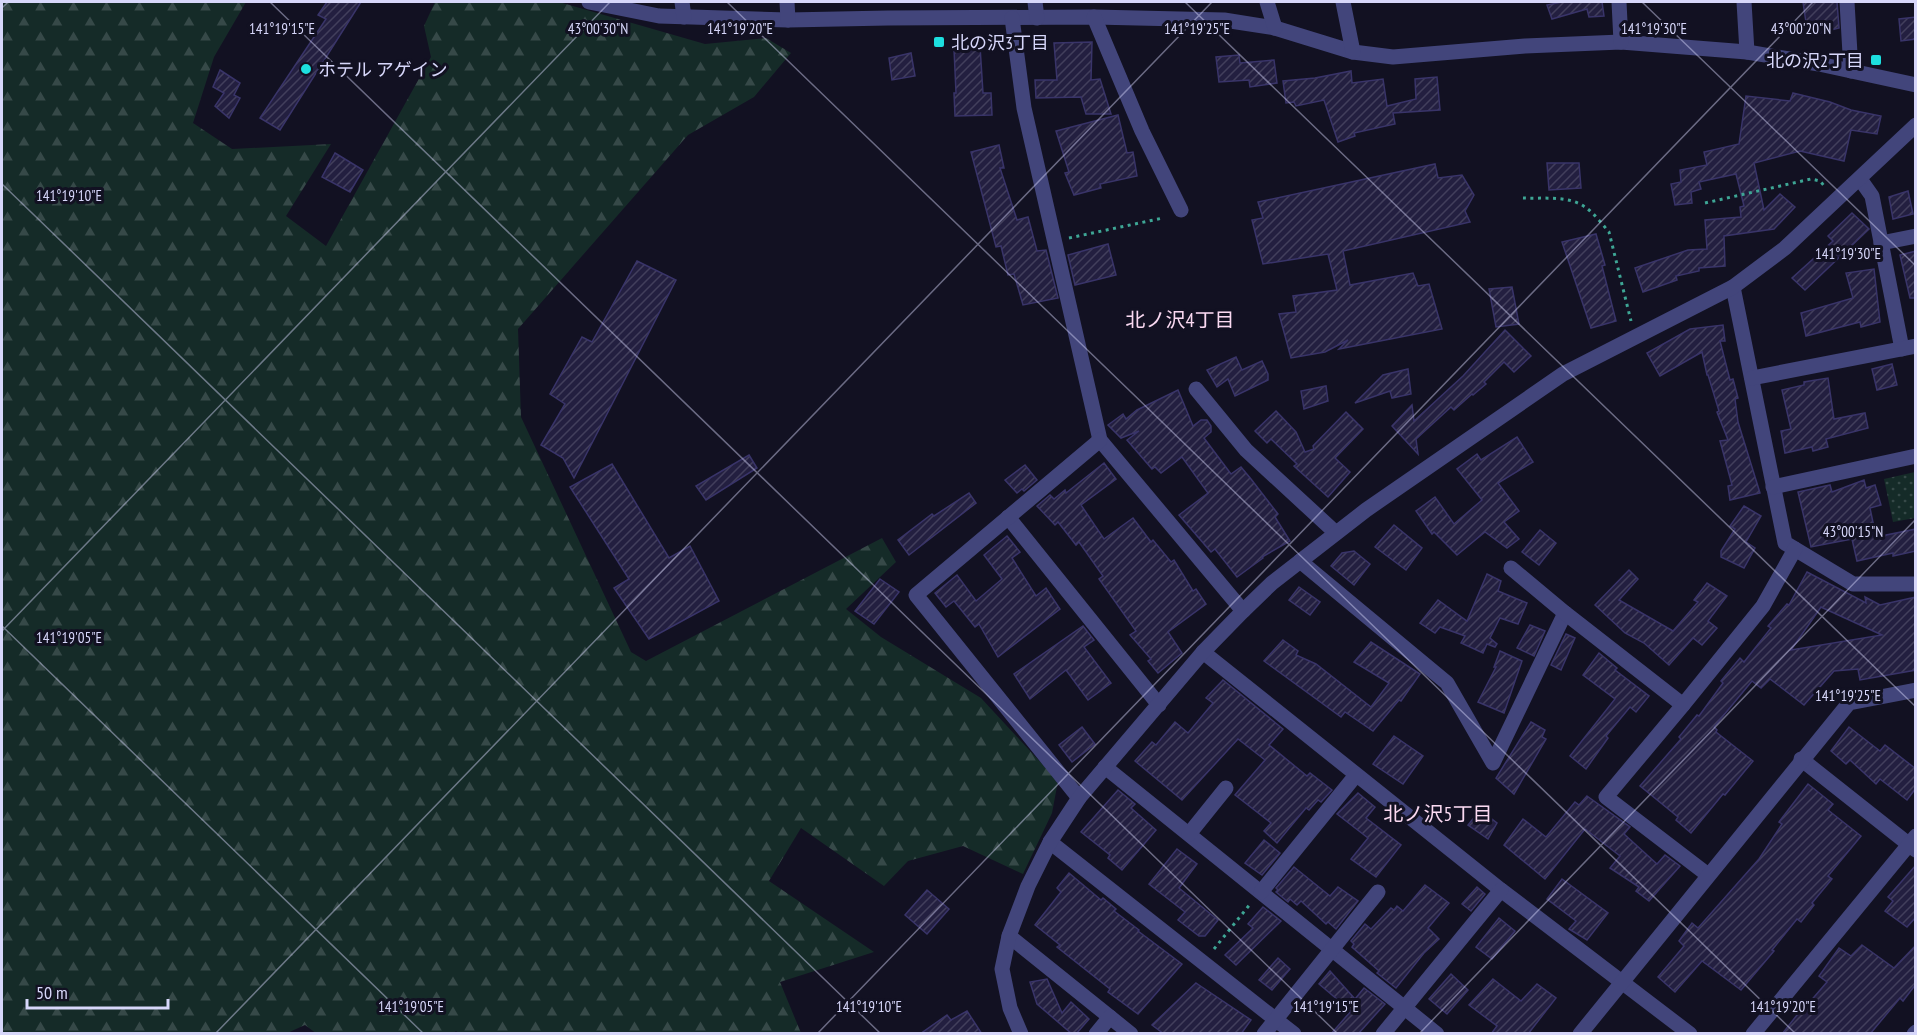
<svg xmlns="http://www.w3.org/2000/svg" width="1917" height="1035" font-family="'PT Sans Narrow','Noto Sans JP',sans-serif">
	<defs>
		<pattern id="forest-firs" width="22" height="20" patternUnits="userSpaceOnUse" patternTransform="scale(1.5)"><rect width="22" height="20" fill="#152b28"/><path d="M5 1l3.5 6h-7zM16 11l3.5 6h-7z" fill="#364948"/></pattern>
		<pattern id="park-dots" width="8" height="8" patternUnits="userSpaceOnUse" patternTransform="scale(1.5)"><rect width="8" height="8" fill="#152b28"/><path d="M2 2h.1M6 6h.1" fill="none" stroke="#364948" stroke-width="1.8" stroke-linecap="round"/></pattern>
		<pattern id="building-hatch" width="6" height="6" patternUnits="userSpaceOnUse" patternTransform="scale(1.5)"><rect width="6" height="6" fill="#231f40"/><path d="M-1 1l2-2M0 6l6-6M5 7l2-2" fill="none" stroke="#423f5c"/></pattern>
	</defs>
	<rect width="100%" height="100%" fill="#121122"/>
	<!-- forest -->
	<polygon fill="url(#forest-firs)" points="2,2 246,2 214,57 193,123 232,149 331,144 286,216 326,246 431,57 424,26 435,2 559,2 705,44 766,38 791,53 754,97 688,135 518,329 521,417 631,652 646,661 882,538 896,562 846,609 881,637 981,698 1058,781 1052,813 1023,874 963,846 908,861 884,886 801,828 769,881 874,952 780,982 801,1033 459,1034 456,1031 453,1034 317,1034 305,1025 285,1034 2,1034"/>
	<!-- park -->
	<polygon fill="url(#park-dots)" points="1915,472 1915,518 1893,522 1884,479"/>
	<!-- building -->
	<g fill="url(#building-hatch)" stroke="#393469" stroke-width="1.5" fill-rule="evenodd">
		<polygon points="327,2 361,2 280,130 260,118 326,19 318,15"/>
		<polygon points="1562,2 1602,2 1604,16 1589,17 1587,9 1552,19 1547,5"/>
		<polygon points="1803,2 1837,2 1839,28 1808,36"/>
		<polygon points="1916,17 1916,39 1901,41 1899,19"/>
		<polygon points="1092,42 1091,80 1100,79 1111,114 1086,114 1081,97 1036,98 1035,80 1057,80 1054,43"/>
		<polygon points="980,46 983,93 991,93 992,115 955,116 954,93 956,93 954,49"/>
		<polygon points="911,53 915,76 892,80 889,58"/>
		<polygon points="1239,55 1240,63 1274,60 1277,83 1250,87 1249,80 1219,82 1216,57"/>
		<polygon points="220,70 240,83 234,95 240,98 229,118 215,106 224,93 213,87"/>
		<polygon points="1351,71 1352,83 1383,79 1387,106 1416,99 1415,79 1437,77 1440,110 1393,113 1395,124 1354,133 1355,136 1338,142 1324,100 1296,106 1294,102 1286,103 1283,81 1315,78"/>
		<polygon points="1793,93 1830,102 1851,110 1881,116 1877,134 1851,130 1844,161 1800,151 1754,163 1764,210 1780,194 1795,207 1774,229 1724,236 1725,266 1699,268 1699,271 1676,276 1677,280 1643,292 1635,268 1688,250 1707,249 1705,220 1741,217 1740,207 1744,206 1736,174 1699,182 1701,189 1691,192 1692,203 1675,205 1671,184 1681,182 1680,170 1707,165 1704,152 1739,144 1746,96 1790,101"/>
		<polygon points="1118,115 1127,153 1133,152 1137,176 1100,184 1101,188 1074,195 1065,173 1069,172 1056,131"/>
		<polygon points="999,145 1004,168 1000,168 1017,220 1028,217 1037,251 1046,250 1058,298 1023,305 1014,274 1008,275 1001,246 996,247 971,152"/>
		<polygon points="335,153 363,170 350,192 322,177"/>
		<polygon points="1547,163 1579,163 1581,188 1549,190"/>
		<polygon points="1435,164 1438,178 1462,175 1474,195 1465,211 1470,222 1343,251 1350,285 1413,273 1418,286 1429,284 1442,329 1339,349 1348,340 1325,352 1291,358 1279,314 1296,312 1293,296 1337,290 1328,254 1263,264 1252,220 1263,218 1258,202"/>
		<polygon points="1908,191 1913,214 1893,219 1889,197"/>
		<polygon points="1852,213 1869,229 1805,290 1792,278 1833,241 1828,236"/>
		<polygon points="1596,234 1605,265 1602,266 1616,321 1591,328 1562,242"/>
		<polygon points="1108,244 1116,275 1075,285 1068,255"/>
		<polygon points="1916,251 1916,298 1910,298 1900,255"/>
		<polygon points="637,261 676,280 574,478 563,458 541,445 565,404 550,394 582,337 592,342"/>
		<polygon points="1874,269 1880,322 1861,327 1860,322 1806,336 1801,313 1853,298 1846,273"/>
		<polygon points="1512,287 1519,324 1496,327 1489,289"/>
		<polygon points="1723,325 1725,341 1720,341 1730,380 1733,379 1738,398 1735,399 1738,422 1760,493 1730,500 1728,486 1732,485 1720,441 1728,440 1717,412 1719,411 1708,375 1707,375 1702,352 1660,376 1647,353 1690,329"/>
		<polygon points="1505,330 1531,356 1514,372 1504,362 1484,382 1486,384 1473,395 1472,394 1454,410 1451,407 1416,439 1418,454 1392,426 1412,405 1414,421 1463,376"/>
		<polygon points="1236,357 1242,370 1262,361 1268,374 1268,380 1235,396 1228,379 1217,387 1207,370"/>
		<polygon points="1892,364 1897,385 1877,390 1872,369"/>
		<polygon points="1408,369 1411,394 1392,398 1390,391 1355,403 1383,375"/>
		<polygon points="1828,378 1834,419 1865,413 1868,428 1826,439 1828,447 1813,451 1812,447 1785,453 1781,431 1791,429 1782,390 1804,385 1804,382"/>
		<polygon points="1326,386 1328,401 1304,409 1301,391"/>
		<polygon points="1178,390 1193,426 1201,420 1207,420 1211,426 1211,432 1204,438 1231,474 1241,467 1251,479 1278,514 1275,517 1290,541 1262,557 1263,558 1237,577 1215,549 1211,552 1179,515 1208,493 1182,457 1161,473 1155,467 1152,469 1127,440 1139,431 1121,438 1108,425 1123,414 1126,419 1137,410"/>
		<polygon points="1276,411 1296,432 1305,452 1314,449 1313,446 1346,412 1363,429 1335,458 1350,472 1328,497 1294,466 1297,464 1271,439 1267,443 1255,431"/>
		<polygon points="1517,437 1533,462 1498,483 1519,511 1504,522 1519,539 1507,548 1485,532 1457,555 1434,532 1432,534 1416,511 1435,497 1454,524 1482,500 1457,469 1477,454 1481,460"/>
		<polygon points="749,455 757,468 706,500 696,486"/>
		<polygon points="1104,463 1116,479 1081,505 1104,539 1133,518 1151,542 1153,540 1171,562 1174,560 1193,591 1196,589 1206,604 1168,632 1182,653 1158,673 1148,661 1151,659 1130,635 1136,631 1099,579 1103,576 1079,542 1076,545 1058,522 1055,525 1037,506 1050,495 1054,499 1065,490 1066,493"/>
		<polygon points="612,464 669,558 690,546 719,601 649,639 614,588 629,579 570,487"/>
		<polygon points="1025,465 1037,480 1024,491 1022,489 1017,493 1005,480"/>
		<polygon points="1864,480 1866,488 1875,485 1881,505 1870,508 1876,537 1916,529 1916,551 1893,556 1893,553 1857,561 1852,539 1811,547 1798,492 1830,485 1832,492"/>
		<polygon points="969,493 976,503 909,555 898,540 932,514 934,516"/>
		<polygon points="1744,506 1761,516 1746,542 1755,548 1744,568 1721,557 1721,551 1735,529 1730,526"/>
		<polygon points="1394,525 1422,548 1406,570 1375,547"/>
		<polygon points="1540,530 1556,543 1539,565 1522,552"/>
		<polygon points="1007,536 1020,552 1012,558 1036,596 1046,588 1060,609 998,657 979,624 975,627 954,601 946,607 935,593 957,575 976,601 1002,579 984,555"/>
		<polygon points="1354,551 1370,564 1354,585 1331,566 1342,553"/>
		<polygon points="1629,570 1638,579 1619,600 1673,631 1698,602 1694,600 1707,583 1727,596 1708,621 1717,628 1702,645 1693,638 1669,665 1644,643 1625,633 1595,605"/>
		<path d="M 1807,572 L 1866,603 L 1865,597 L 1880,605 L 1916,597 L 1916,670 L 1860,680 L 1858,669 L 1834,671 L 1804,705 L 1770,679 L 1761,688 L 1752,681 L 1714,727 L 1717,730 L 1716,732 L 1753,761 L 1725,795 L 1723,794 L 1691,833 L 1676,820 L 1678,817 L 1640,786 L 1681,739 L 1679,737 L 1697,715 L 1699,716 L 1723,683 L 1721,681 L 1740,658 L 1744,662 L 1771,628 L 1768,626 L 1787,604 L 1789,605 ZM 1821,607 L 1823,608 L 1882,635 L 1791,650 Z"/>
		<polygon points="1487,574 1501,581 1498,591 1527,603 1518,624 1500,618 1490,638 1497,644 1495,647 1487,644 1483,653 1461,643 1465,636 1440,627 1435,633 1420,623 1438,600 1467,621"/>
		<polygon points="880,579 899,592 874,624 855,611"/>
		<polygon points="1299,587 1320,602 1310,615 1289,600"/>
		<polygon points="1530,625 1545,631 1534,656 1517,648"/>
		<polygon points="1083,626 1094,640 1084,647 1111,683 1088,700 1066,670 1030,699 1014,674"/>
		<polygon points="1566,634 1575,638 1561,670 1551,665"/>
		<polygon points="1283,640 1298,651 1296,655 1316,664 1371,707 1389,683 1354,662 1371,642 1420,674 1401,701 1399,700 1373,731 1345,712 1341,717 1264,661"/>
		<polygon points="1500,651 1522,661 1504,713 1478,702 1496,667 1494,667"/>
		<polygon points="1599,653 1617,668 1615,670 1649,696 1636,712 1630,707 1606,736 1608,738 1586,769 1570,756 1615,699 1583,675"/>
		<polygon points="1223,680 1283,729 1269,745 1307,776 1310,773 1332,790 1321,802 1318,800 1309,810 1306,808 1277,843 1264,831 1271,823 1235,795 1265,760 1238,739 1182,800 1135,761 1152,742 1156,745 1175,722 1188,733 1213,703 1206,698"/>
		<polygon points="1531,722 1545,730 1542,737 1546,739 1514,794 1496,778"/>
		<polygon points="1082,727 1095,744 1072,762 1059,745"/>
		<polygon points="1849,727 1880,751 1885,745 1916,769 1916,788 1907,800 1880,779 1876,784 1850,760 1846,764 1831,751"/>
		<polygon points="1394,736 1423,756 1403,784 1373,764"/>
		<polygon points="1808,784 1833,804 1828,810 1861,836 1828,876 1832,879 1812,903 1814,905 1801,922 1797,919 1772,950 1774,951 1741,990 1702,961 1675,992 1658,977 1684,946 1679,941 1692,923 1698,928 1759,859 1782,824 1779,822"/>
		<polygon points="1118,790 1135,804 1131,808 1156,830 1122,870 1108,858 1110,855 1081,832"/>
		<polygon points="1358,793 1375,807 1366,818 1401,845 1376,877 1351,859 1368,838 1337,814"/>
		<polygon points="1587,796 1630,827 1624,834 1657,864 1665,855 1680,866 1649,901 1636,891 1639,887 1610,868 1620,856 1585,829 1545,879 1504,845 1523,819 1546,837 1575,802 1579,805"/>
		<polygon points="1480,810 1497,823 1488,839 1468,825"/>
		<polygon points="1264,840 1280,853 1262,875 1245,863"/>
		<polygon points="1177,849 1197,864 1179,888 1218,920 1205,936 1199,936 1178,920 1185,912 1149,884"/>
		<polygon points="1916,865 1916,917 1907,927 1885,911 1893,901 1888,897"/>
		<polygon points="1294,867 1330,896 1338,887 1358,901 1336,929 1328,922 1326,924 1301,901 1297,905 1290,899 1288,902 1276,892 1278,890 1276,888"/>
		<polygon points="1069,873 1101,900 1103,898 1116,909 1114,911 1139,930 1138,931 1182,964 1138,1014 1108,992 1110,989 1057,947 1060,945 1035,925 1061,892 1057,888"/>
		<polygon points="1562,879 1608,913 1587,940 1569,929 1576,921 1547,899"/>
		<polygon points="1425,885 1449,903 1428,928 1439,939 1424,953 1396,988 1377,973 1379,971 1352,947 1354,944 1351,941 1365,924 1371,929 1391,908 1394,910 1397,906 1403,911"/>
		<polygon points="1477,887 1485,894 1471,911 1462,904"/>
		<polygon points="927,890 949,909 927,934 905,915"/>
		<polygon points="1263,907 1281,921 1236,965 1225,955 1253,928 1248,924"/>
		<polygon points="1499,918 1515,931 1492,959 1476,947"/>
		<polygon points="1862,945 1894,968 1916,945 1916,984 1903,1001 1900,998 1870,1034 1782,1034 1801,1010 1802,1011 1827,982 1819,976 1839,948 1851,956"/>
		<polygon points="1278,958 1290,969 1272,990 1259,980"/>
		<polygon points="1330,971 1355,999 1364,988 1385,1004 1358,1034 1331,1034 1351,1011 1319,984"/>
		<polygon points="1451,974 1468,990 1447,1014 1429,999"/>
		<polygon points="1047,979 1062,1013 1071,1002 1089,1019 1076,1034 1072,1034 1037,1004 1030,982"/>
		<polygon points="1493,979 1521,1001 1537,984 1556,998 1528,1034 1491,1034 1497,1026 1469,1005"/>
		<polygon points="1196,983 1251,1020 1241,1034 1164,1034 1152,1025"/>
		<polygon points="967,1011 982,1034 920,1034 947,1015 951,1020"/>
	</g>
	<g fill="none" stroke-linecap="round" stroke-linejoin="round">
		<!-- path -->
		<g stroke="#3ea695" stroke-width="3" stroke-dasharray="3 4.5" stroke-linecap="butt">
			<path d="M 1523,198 C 1543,199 1568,195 1585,207 C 1594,213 1602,224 1609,232 L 1631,321"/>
			<polyline points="1705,203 1811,179 1820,181 1826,188"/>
			<polyline points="1069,238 1163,218"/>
			<polyline points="1214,949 1251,903"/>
		</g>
		<!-- minor -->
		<g stroke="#42457b" stroke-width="15">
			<polyline points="589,2 659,16 788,20 888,18 1094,17 1224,20 1275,28 1353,52 1393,57 1525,46 1621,42 1747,52 1819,64 1916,85"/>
			<polyline points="682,2 684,17"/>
			<polyline points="787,2 788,20"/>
			<polyline points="1035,2 1037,18"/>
			<polyline points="1267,2 1275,28"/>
			<polyline points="1343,2 1353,52"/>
			<polyline points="1619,2 1621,42"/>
			<polyline points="1744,2 1747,52"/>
			<polyline points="1847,2 1851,71"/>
			<polyline points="1094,17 1142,131 1181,210"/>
			<polyline points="1012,18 1024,108 1100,440 1243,611"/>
			<polyline points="1860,179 1872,196 1902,349"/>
			<polyline points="1881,243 1916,236"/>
			<polyline points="1733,287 1785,543 1853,584 1916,584"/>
			<polyline points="1752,378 1916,346"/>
			<polyline points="1196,389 1246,450 1336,533"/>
			<polyline points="1773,487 1916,456"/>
			<polyline points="1008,517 1159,705"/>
			<polyline points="1300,561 1447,683 1493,763 1565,613"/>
			<polyline points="1511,568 1565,613 1683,705"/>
			<polyline points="1203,652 1501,890 1690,1034"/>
			<polyline points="1801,759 1916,850"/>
			<polyline points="1105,767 1437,1034"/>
			<polyline points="1079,798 916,595 1100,440"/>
			<polyline points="1189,834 1226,788"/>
			<polyline points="1050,842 1294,1034"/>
			<polyline points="1708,875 1606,797 1683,705 1763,606 1795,549"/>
			<polyline points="1261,892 1356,775"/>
			<polyline points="1009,936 1131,1034"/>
			<polyline points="1021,1034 1010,1008 1002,969 1009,936 1028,886 1050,842 1079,798 1203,652 1243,611 1272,583 1366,510 1563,374 1733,287 1785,248 1916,125"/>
			<polyline points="1096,1034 1110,1017"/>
			<polyline points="1264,1034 1378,892"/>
			<polyline points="1383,1034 1501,890"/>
			<polyline points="1580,1034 1849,703 1916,690"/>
			<polyline points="1753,1034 1916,836"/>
			<polyline points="1914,1034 1916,1032"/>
		</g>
	</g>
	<!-- ticks -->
	<path fill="none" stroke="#d7d7fa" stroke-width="1.5" stroke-opacity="0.45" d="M 270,2 L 1338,1034M 727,2 L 1796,1034M 1185,2 L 1916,707M 1642,2 L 1916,266M 2,8 L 8,2M 2,184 L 881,1034M 2,626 L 424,1034M 2,631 L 610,2M 215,1034 L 1212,2M 817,1034 L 1813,2M 1419,1034 L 1916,519"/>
	<!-- markers -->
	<g fill="#1ddfdf" stroke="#121122" stroke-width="2">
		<rect x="933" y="36" width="12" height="12" rx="3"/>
		<rect x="1870" y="54" width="12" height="12" rx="3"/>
		<circle cx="306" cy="69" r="6"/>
	</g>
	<g text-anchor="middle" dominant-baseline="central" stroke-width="6" stroke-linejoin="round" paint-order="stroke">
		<!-- poi labels -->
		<g font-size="18" fill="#d7d7fa" stroke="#121122" text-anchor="start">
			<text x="951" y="42">北の沢3丁目</text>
			<text x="1864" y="60" text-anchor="end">北の沢2丁目</text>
			<text x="318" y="69">ホテル アゲイン</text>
		</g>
		<!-- neighbourhood labels -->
		<g font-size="20" fill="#fad9f1" stroke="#121122">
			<text x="1180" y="320">北ノ沢4丁目</text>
			<text x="1438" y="814">北ノ沢5丁目</text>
		</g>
	</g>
	<g font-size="15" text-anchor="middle" fill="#d7d7fa" stroke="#121122" stroke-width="6" stroke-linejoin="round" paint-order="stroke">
		<text x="282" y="34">141°19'15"E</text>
		<text x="740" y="34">141°19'20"E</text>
		<text x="1197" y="34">141°19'25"E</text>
		<text x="1654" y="34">141°19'30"E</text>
		<text x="598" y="34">43°00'30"N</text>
		<text x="1801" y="34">43°00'20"N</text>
		<text x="69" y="201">141°19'10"E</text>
		<text x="1848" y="259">141°19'30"E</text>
		<text x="1853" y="537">43°00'15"N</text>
		<text x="69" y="643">141°19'05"E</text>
		<text x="1848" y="701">141°19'25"E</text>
		<text x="411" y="1012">141°19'05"E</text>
		<text x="869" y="1012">141°19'10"E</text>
		<text x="1326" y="1012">141°19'15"E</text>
		<text x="1783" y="1012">141°19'20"E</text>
	</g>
	<!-- border -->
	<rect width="1917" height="1035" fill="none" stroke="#d7d7fa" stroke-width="6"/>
	<!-- scale -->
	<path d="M27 999v9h141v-9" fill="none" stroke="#d7d7fa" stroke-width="3"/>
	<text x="36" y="999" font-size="18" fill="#d7d7fa" stroke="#121122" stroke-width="4.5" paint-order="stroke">50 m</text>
</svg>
